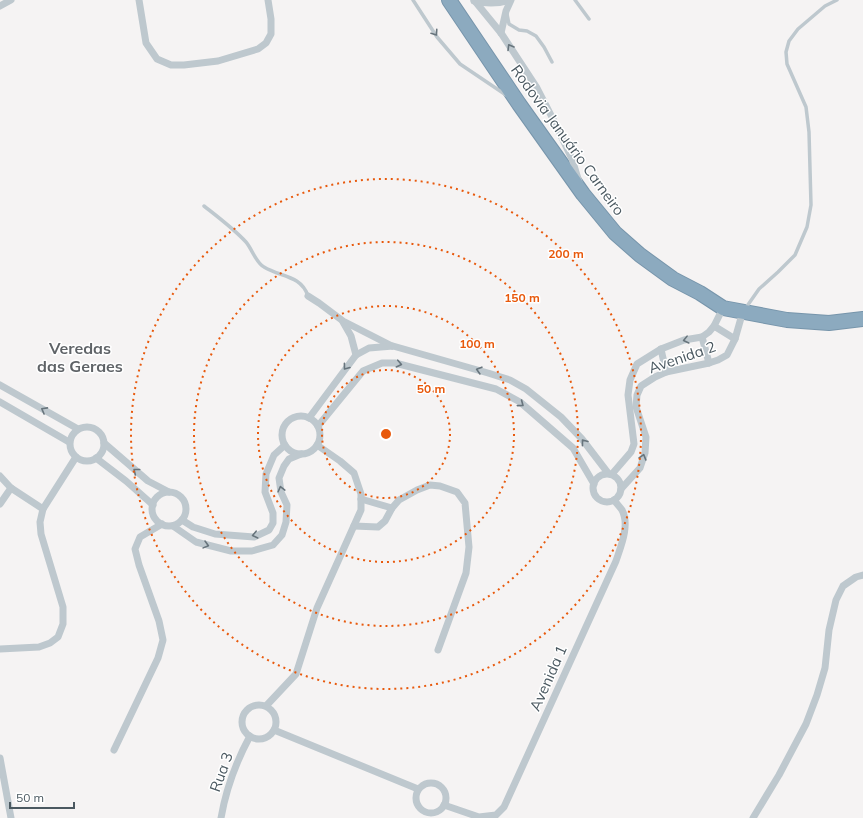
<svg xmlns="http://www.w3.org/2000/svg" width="863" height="818" font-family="Mulish,sans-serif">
	<rect width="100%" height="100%" fill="#f5f3f3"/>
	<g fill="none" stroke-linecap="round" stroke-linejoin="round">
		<!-- highway casing -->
		<g stroke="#7795ab" stroke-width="16">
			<polyline id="highway" points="449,0 519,104 583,194 615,233 640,255 673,279 700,293 723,308 787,320 829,323 863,319"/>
		</g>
		<!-- lane -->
		<g stroke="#bec8ce" stroke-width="3.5">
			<polyline points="413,0 437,37 460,64 506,95"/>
			<polyline points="575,0 589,19"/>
			<polyline points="507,14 509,24 519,30 527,31 536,36 544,47 552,62"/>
			<path d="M 204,206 C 218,217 234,229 246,242 C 252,249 256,263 264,267 C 280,277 301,275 308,296"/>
			<polyline points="745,309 759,289 778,272 795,255 807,227 811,205 809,132 806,107 787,64 786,52 789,41 798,29 825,6 837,0"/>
		</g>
		<!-- street -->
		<g stroke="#bec8ce" stroke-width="7">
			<polyline points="139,0 146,43 157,59 171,65 184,65 218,61 258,49 266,43 271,34 271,19 268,0"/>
			<polyline points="474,0 501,33 537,88 556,125 572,159 579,182"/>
			<path d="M 474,1 C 487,4 498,4 510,0"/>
			<polyline points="0,6 11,0"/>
			<polyline points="501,33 506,11 511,0"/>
			<polyline points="308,296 319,303 343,321 392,346"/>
			<polyline points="343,322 351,336 356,355"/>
			<polyline points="714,326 735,339"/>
			<polyline points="702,337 709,363"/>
			<polyline points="661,349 666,372"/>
			<polyline points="0,385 78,429"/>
			<polyline points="0,402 69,442"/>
			<circle cx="301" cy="435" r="19"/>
			<polyline points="309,418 356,355 369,348 393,346 488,373 510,380 526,389 561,417 582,439 608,473"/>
			<polyline points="318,426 363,371 382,363 395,363 496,389 520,402 573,448 594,484"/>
			<circle cx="87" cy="444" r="17"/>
			<polyline points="104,443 148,481 169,492"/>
			<polyline points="96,458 126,481 153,505"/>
			<circle cx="607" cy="488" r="14"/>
			<polyline points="612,474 631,452 634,444 628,395 630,380 637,364 661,349 684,340 702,337 709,332 714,326 723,308"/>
			<polyline points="0,476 11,488 43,509"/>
			<polyline points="621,489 640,468 645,453 646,437 636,407 637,395 641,386 655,377 666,372 709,363 718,360 727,355 735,339 743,311"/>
			<circle cx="169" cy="509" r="17"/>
			<polyline points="361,499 392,508"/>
			<polyline points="0,504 11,488"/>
			<polyline points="182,520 193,527 215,534 254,537 269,530 273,523 273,513 265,492 266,474 274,455 285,445"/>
			<polyline points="173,526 196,542 231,551 252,551 273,545 282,535 286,522 287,505 281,492 279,478 284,466 289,459 301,454"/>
			<polyline points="354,526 378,527 385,521 392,508 399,500 417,490 430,485 440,486 457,492 465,503 469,547 466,573 438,650"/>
			<polyline points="0,649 39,647 50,643 58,637 63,624 63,607 41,534 40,522 43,509 76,457"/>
			<circle cx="259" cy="722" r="17"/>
			<polyline points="266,706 296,674 317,608 361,510 361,494 354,473 340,461 317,445"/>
			<polyline points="274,730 418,789"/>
			<polyline points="114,750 158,658 163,640 159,621 139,565 135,549 140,537 162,524"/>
			<polyline points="0,758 11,818"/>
			<circle cx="431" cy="798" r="15"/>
			<path d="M 444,805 L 479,817 L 496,815 L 504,807 L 616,561 C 621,546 630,525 622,510 C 620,507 616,503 614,500"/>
			<path d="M 221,818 C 226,789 236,762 250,736"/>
			<polyline points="753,818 779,775 806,724 817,695 825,668 829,630 836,600 843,586 856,577 863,575"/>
		</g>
		<!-- highway -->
		<use href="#highway" stroke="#8caabf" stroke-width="14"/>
	</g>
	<!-- one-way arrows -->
	<defs><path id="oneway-chevron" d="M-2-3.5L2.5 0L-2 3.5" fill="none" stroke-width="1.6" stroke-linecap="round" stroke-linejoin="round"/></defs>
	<g stroke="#67747c">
		<use href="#oneway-chevron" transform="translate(435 33) rotate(56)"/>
		<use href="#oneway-chevron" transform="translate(510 47) rotate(-121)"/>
		<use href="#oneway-chevron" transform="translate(686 340) rotate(166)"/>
		<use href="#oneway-chevron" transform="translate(399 364) rotate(12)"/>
		<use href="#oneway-chevron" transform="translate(346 367) rotate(127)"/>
		<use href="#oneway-chevron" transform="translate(479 370) rotate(-164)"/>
		<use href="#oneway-chevron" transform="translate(521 404) rotate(37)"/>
		<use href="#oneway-chevron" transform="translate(44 410) rotate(-151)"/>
		<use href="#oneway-chevron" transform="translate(584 442) rotate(-128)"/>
		<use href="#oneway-chevron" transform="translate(643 457) rotate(-74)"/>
		<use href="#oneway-chevron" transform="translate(136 471) rotate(-141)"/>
		<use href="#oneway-chevron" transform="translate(281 489) rotate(-104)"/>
		<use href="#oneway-chevron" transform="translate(255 535) rotate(167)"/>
		<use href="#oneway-chevron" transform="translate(206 545) rotate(15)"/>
	</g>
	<!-- distance rings -->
	<g fill="none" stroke="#e8590c" stroke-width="2" stroke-dasharray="2 4">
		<circle cx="386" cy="434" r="64"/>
		<circle cx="386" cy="434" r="128"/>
		<circle cx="386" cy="434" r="192"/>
		<circle cx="386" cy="434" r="255"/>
	</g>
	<g text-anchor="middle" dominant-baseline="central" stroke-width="3" stroke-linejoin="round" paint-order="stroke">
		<!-- street labels -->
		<g font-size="15" fill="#4a5860" stroke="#fff">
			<text transform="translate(568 140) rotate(54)">Rodovia Januário Carneiro</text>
			<text transform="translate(682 357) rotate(-19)">Avenida 2</text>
			<text transform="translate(548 678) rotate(-66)">Avenida 1</text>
			<text transform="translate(221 772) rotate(-70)">Rua 3</text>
		</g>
		<!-- neighbourhood labels -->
		<g font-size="16" font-weight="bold" fill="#5f6367" stroke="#fff">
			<text x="80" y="348">Veredas<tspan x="80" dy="18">das Geraes</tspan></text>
		</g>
	</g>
	<circle cx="386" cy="434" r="6" fill="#e8590c" stroke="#fff" stroke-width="2"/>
	<g font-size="12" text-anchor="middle" font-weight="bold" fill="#e8590c" stroke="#fff" stroke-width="3" stroke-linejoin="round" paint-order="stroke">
		<text x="566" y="258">200 m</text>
		<text x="522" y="302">150 m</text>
		<text x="477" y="348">100 m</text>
		<text x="431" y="393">50 m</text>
	</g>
	<!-- scale -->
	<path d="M10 802v6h64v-6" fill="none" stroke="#4a5860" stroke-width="2"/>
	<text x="16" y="802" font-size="12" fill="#4a5860" stroke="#ffffff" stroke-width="3" paint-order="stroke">50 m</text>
</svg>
